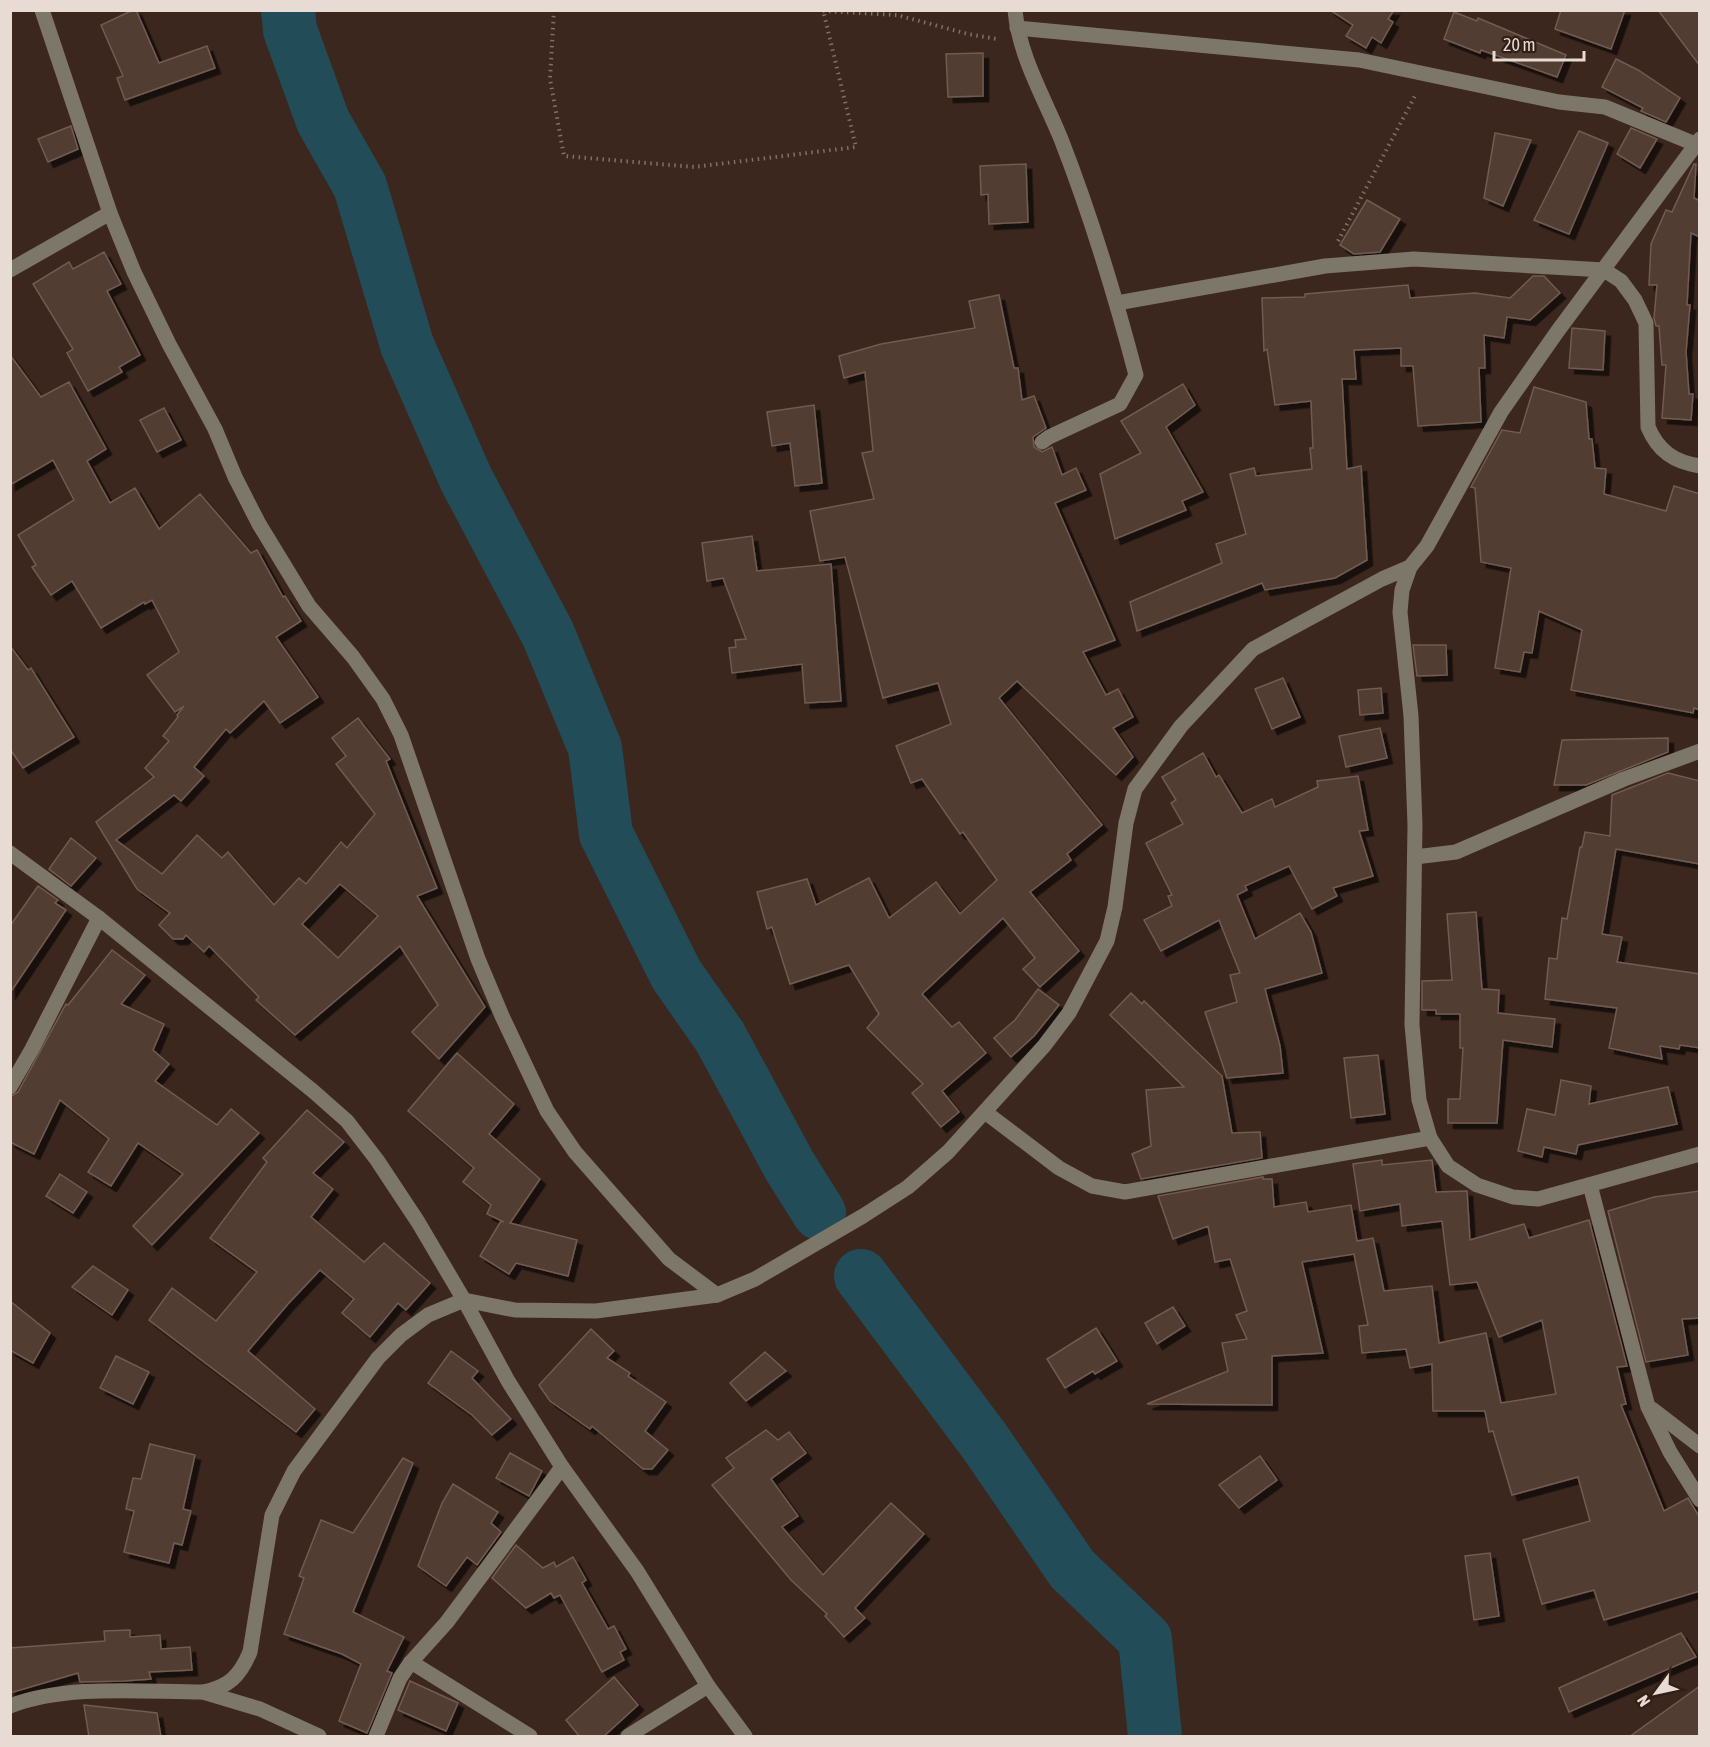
<svg xmlns="http://www.w3.org/2000/svg" width="1710" height="1747" font-family="'Asap Condensed',sans-serif">
	<defs>
		<filter id="shadow"><feDropShadow dx="5.5" dy="5.5" stdDeviation="0" flood-color="#0009"/></filter>
	</defs>
	<rect width="100%" height="100%" fill="#3b271e"/>
	<g fill="none" stroke-linecap="round" stroke-linejoin="round">
		<!-- river -->
		<g stroke="#224c57" stroke-width="54">
			<polyline points="288,10 290,30 323,121 360,186 407,345 466,479 548,634 595,748 606,834 676,974 720,1037 789,1165 819,1213"/>
			<polyline points="861,1276 985,1442 1072,1569 1145,1639 1155,1736"/>
		</g>
	</g>
	<!-- building -->
	<g fill="#513c32" stroke="#725b50" stroke-width="1.5" fill-rule="evenodd" filter="url(#shadow)">
		<polygon points="133,10 136,10 159,63 207,46 215,68 125,100 117,78 123,76 101,25"/>
		<polygon points="1330,10 1394,10 1388,19 1393,22 1381,43 1372,37 1366,48 1346,36 1353,25"/>
		<polygon points="1561,10 1625,10 1611,49 1555,29"/>
		<polygon points="1658,10 1700,10 1700,66"/>
		<polygon points="1454,12 1477,21 1478,18 1566,55 1557,77 1481,50 1480,53 1444,39"/>
		<polygon points="983,53 983,96 948,97 946,54"/>
		<polygon points="1616,59 1638,70 1680,98 1666,122 1641,111 1643,108 1602,87"/>
		<polygon points="71,126 78,149 48,162 38,139"/>
		<polygon points="1631,128 1657,139 1640,168 1617,154"/>
		<polygon points="1579,131 1608,143 1569,234 1534,220"/>
		<polygon points="1495,133 1531,140 1503,206 1484,198"/>
		<polygon points="1026,164 1028,222 989,224 988,194 981,195 980,166"/>
		<polygon points="1694,164 1696,164 1694,198 1700,201 1700,237 1691,233 1687,305 1690,305 1686,352 1689,394 1693,394 1691,420 1662,418 1666,365 1662,365 1659,326 1656,326 1654,318 1657,285 1649,285 1651,244 1666,210 1672,212"/>
		<polygon points="1367,200 1400,219 1380,252 1354,254 1340,245"/>
		<polygon points="104,252 121,284 107,291 140,355 119,367 122,372 88,391 67,353 73,349 33,284 69,262 73,269"/>
		<polygon points="1533,276 1544,276 1560,293 1530,320 1507,317 1504,338 1484,335 1485,368 1479,368 1481,422 1418,426 1413,366 1401,366 1401,348 1354,350 1356,379 1342,379 1347,469 1361,466 1367,560 1335,578 1265,590 1262,583 1137,631 1130,602 1222,563 1216,544 1246,534 1230,474 1254,468 1256,476 1312,469 1310,448 1313,448 1311,401 1275,405 1267,349 1264,351 1262,298 1305,297 1305,294 1408,285 1410,298 1475,293 1510,298"/>
		<polygon points="999,295 1014,368 1018,368 1022,400 1034,396 1046,428 1033,437 1034,447 1042,452 1052,447 1062,475 1076,468 1086,490 1055,503 1115,640 1083,652 1106,695 1118,689 1133,717 1113,728 1133,757 1116,775 1017,681 999,698 1102,825 1067,854 1071,860 1030,892 1079,951 1040,987 1023,969 1035,958 1003,918 922,994 952,1027 959,1022 986,1053 942,1091 959,1112 941,1127 912,1093 923,1084 867,1028 879,1014 849,965 790,984 772,927 767,929 757,892 807,879 816,905 869,878 889,918 936,882 960,914 997,880 963,832 960,834 922,779 911,783 896,746 951,724 938,683 883,698 845,557 820,561 810,511 874,499 862,453 873,451 865,372 844,378 839,356 881,344 975,328 969,301"/>
		<polygon points="1572,328 1605,331 1603,370 1569,368"/>
		<path d="M 10,355 L 41,397 L 69,382 L 106,449 L 87,461 L 110,503 L 135,488 L 159,529 L 200,494 L 251,553 L 257,550 L 283,597 L 285,596 L 301,621 L 276,637 L 318,697 L 280,723 L 264,701 L 230,733 L 226,729 L 194,767 L 204,776 L 181,801 L 174,795 L 116,840 L 162,874 L 197,835 L 222,858 L 228,852 L 274,905 L 299,878 L 306,884 L 341,842 L 347,848 L 375,814 L 336,764 L 346,756 L 332,738 L 358,718 L 390,759 L 386,761 L 437,888 L 417,896 L 485,1007 L 439,1059 L 412,1032 L 438,1005 L 400,946 L 295,1035 L 256,1000 L 259,997 L 209,946 L 204,952 L 186,935 L 183,939 L 173,939 L 159,925 L 170,913 L 137,889 L 96,822 L 154,777 L 145,768 L 169,741 L 163,736 L 178,717 L 177,715 L 184,706 L 175,712 L 147,675 L 179,652 L 152,600 L 145,604 L 144,602 L 101,628 L 72,581 L 51,595 L 32,567 L 36,565 L 18,535 L 74,500 L 53,460 L 10,485 ZM 340,884 L 378,916 L 338,958 L 302,924 Z"/>
		<polygon points="1183,384 1195,405 1166,427 1203,492 1182,501 1186,510 1115,539 1100,474 1141,453 1121,421"/>
		<polygon points="1534,387 1586,402 1589,439 1592,439 1595,468 1606,469 1604,494 1666,511 1674,486 1700,494 1700,710 1694,708 1693,713 1571,690 1582,630 1539,611 1532,653 1524,652 1520,672 1495,668 1511,568 1481,562 1475,488 1471,487 1502,430 1520,433"/>
		<polygon points="814,405 822,483 795,486 790,443 772,446 767,412"/>
		<polygon points="164,408 181,440 157,452 140,420"/>
		<polygon points="752,536 757,571 831,564 841,701 805,703 802,664 732,673 729,648 736,647 735,640 746,639 723,578 707,581 702,543"/>
		<polygon points="1413,645 1446,645 1447,675 1417,676"/>
		<polygon points="10,646 28,670 31,668 74,737 23,768 10,749"/>
		<polygon points="1283,678 1300,717 1272,729 1255,689"/>
		<polygon points="1381,688 1383,713 1360,715 1358,690"/>
		<polygon points="1380,728 1387,758 1346,767 1339,736"/>
		<polygon points="1668,738 1668,752 1586,785 1554,785 1562,740"/>
		<polygon points="1203,753 1216,777 1219,775 1242,813 1272,799 1275,807 1318,787 1317,781 1358,776 1368,830 1359,831 1373,876 1333,888 1337,896 1312,909 1289,866 1245,886 1247,890 1237,895 1255,939 1300,913 1311,932 1322,973 1265,989 1280,1046 1283,1073 1227,1078 1205,1012 1237,1002 1230,975 1240,973 1219,920 1161,951 1144,920 1172,906 1168,896 1172,895 1146,843 1183,824 1171,803 1176,800 1162,777"/>
		<polygon points="1668,773 1700,781 1700,864 1616,849 1602,934 1622,937 1617,962 1700,974 1700,1048 1680,1045 1679,1049 1660,1046 1662,1059 1609,1048 1617,1008 1545,999 1549,958 1557,959 1562,918 1567,919 1580,847 1582,847 1585,832 1610,836 1612,795"/>
		<polygon points="71,838 96,858 71,886 49,869"/>
		<polygon points="38,886 58,900 55,903 66,910 10,993 10,926"/>
		<polygon points="1476,912 1482,989 1499,990 1498,1013 1555,1019 1552,1047 1503,1040 1497,1123 1448,1123 1448,1099 1460,1099 1463,1048 1460,1048 1460,1014 1436,1014 1436,1010 1422,1010 1422,981 1452,980 1447,914"/>
		<polygon points="112,950 145,975 121,1004 164,1024 153,1050 169,1064 155,1081 217,1125 231,1109 259,1133 152,1245 133,1226 183,1174 138,1143 111,1186 88,1172 109,1139 60,1100 34,1154 10,1142 10,1097 18,1092 66,1004 68,1005"/>
		<polygon points="1038,989 1059,1005 1034,1036 1011,1057 994,1038 1015,1020"/>
		<polygon points="1131,993 1142,1004 1144,1001 1222,1076 1232,1133 1260,1132 1262,1158 1141,1179 1132,1154 1151,1146 1146,1090 1184,1087 1110,1015"/>
		<polygon points="457,1053 514,1104 489,1134 540,1179 510,1223 577,1240 568,1276 516,1263 509,1274 480,1256 501,1221 504,1222 487,1214 491,1205 463,1182 474,1168 408,1111"/>
		<polygon points="1378,1055 1385,1114 1351,1118 1344,1058"/>
		<polygon points="1561,1080 1591,1086 1589,1104 1668,1087 1677,1124 1578,1145 1576,1154 1544,1147 1542,1157 1518,1151 1527,1109 1555,1115"/>
		<polygon points="307,1110 344,1142 313,1173 333,1189 311,1217 364,1262 384,1243 430,1283 406,1310 398,1303 370,1337 342,1313 354,1299 320,1270 288,1304 248,1351 315,1409 296,1432 149,1320 172,1288 216,1321 257,1272 210,1238 267,1162 263,1158"/>
		<polygon points="1382,1160 1382,1165 1432,1160 1436,1192 1467,1191 1470,1240 1524,1224 1529,1238 1589,1220 1627,1366 1617,1367 1626,1404 1621,1405 1664,1511 1688,1498 1700,1518 1700,1591 1604,1620 1594,1590 1542,1604 1523,1540 1590,1521 1578,1477 1512,1495 1493,1431 1489,1432 1485,1411 1433,1411 1432,1364 1410,1368 1406,1349 1362,1353 1359,1326 1368,1325 1354,1254 1302,1262 1323,1353 1272,1356 1272,1405 1147,1404 1228,1371 1222,1343 1247,1339 1236,1315 1247,1311 1230,1259 1215,1262 1208,1226 1173,1239 1158,1196 1263,1177 1263,1179 1272,1179 1274,1207 1306,1202 1308,1212 1351,1205 1357,1241 1373,1238 1384,1291 1432,1286 1439,1343 1486,1333 1501,1403 1556,1394 1542,1320 1499,1337 1477,1282 1450,1285 1442,1221 1402,1226 1400,1204 1360,1211 1353,1164"/>
		<polygon points="60,1174 87,1192 73,1213 46,1196"/>
		<polygon points="1700,1191 1700,1318 1682,1319 1688,1355 1646,1362 1608,1211 1654,1197"/>
		<polygon points="93,1266 128,1290 112,1315 72,1287"/>
		<polygon points="10,1301 50,1333 33,1363 10,1350"/>
		<polygon points="1173,1307 1185,1326 1157,1344 1145,1323"/>
		<polygon points="1096,1328 1117,1361 1095,1374 1093,1371 1065,1388 1047,1359"/>
		<polygon points="591,1329 614,1351 607,1358 630,1373 628,1376 666,1402 645,1431 668,1450 652,1469 643,1469 592,1426 590,1429 550,1401 539,1385"/>
		<polygon points="451,1351 478,1371 472,1378 511,1419 492,1435 472,1415 428,1383"/>
		<polygon points="765,1352 786,1371 746,1401 730,1383"/>
		<polygon points="116,1356 149,1372 133,1404 100,1388"/>
		<polygon points="766,1430 778,1440 789,1432 806,1453 771,1479 798,1516 782,1527 823,1575 891,1503 924,1534 855,1608 865,1618 844,1637 825,1616 827,1614 791,1580 712,1485 734,1468 726,1458"/>
		<polygon points="150,1444 195,1455 183,1509 191,1511 182,1545 174,1543 169,1563 124,1552 134,1511 126,1509 133,1478 141,1479"/>
		<polygon points="510,1453 542,1471 529,1496 496,1478"/>
		<polygon points="1260,1456 1277,1480 1239,1508 1219,1485"/>
		<polygon points="403,1458 413,1463 353,1612 404,1637 387,1671 392,1673 367,1733 339,1721 361,1664 342,1654 284,1634 304,1578 299,1576 321,1520 353,1533"/>
		<polygon points="453,1484 498,1512 491,1523 501,1532 477,1565 467,1557 446,1586 418,1566 442,1503"/>
		<polygon points="516,1545 543,1568 554,1562 556,1567 573,1557 586,1580 582,1583 608,1629 614,1626 626,1649 620,1652 624,1660 602,1672 560,1595 554,1598 551,1593 526,1608 492,1578"/>
		<polygon points="1490,1553 1499,1616 1474,1620 1465,1556"/>
		<polygon points="130,1630 130,1637 160,1635 161,1649 190,1647 192,1670 149,1672 151,1679 124,1681 80,1682 78,1673 10,1693 10,1648 105,1641 104,1631"/>
		<polygon points="1681,1633 1696,1657 1569,1712 1559,1688"/>
		<polygon points="614,1677 638,1705 603,1737 580,1737 566,1720"/>
		<polygon points="410,1681 458,1703 446,1731 398,1710"/>
		<polygon points="1700,1686 1700,1737 1629,1737"/>
		<polygon points="84,1705 157,1713 161,1737 89,1737"/>
	</g>
	<g fill="none" stroke-linecap="round" stroke-linejoin="round">
		<!-- path -->
		<g stroke="#817068" stroke-width="4" stroke-dasharray="1.5 4.5" stroke-linecap="butt">
			<polyline points="554,10 550,79 564,156 694,167 856,147 823,10"/>
			<polyline points="823,11 897,15 968,34 997,39"/>
			<polyline points="1338,241 1416,94"/>
		</g>
		<!-- minor -->
		<g stroke="#7d7769" stroke-width="15">
			<polyline points="42,10 110,213 134,272 169,344 215,429 235,477 259,524 309,606 353,657 383,699 401,735 478,959 502,1016 547,1111 575,1152 669,1259 717,1295"/>
			<path d="M 1015,10 C 1019,56 1044,97 1061,139 C 1091,216 1115,295 1136,375 L 1120,404 L 1049,437 L 1042,442"/>
			<polyline points="1017,28 1359,60 1559,102 1605,107 1695,144"/>
			<polyline points="10,270 110,213"/>
			<path d="M 1117,303 L 1325,266 L 1414,259 L 1604,270 L 1621,281 L 1635,300 L 1646,323 L 1648,427 C 1658,451 1674,462 1700,466"/>
			<polyline points="1410,567 1402,590 1400,612 1411,716 1415,825 1412,1025 1419,1100 1430,1138 1448,1166 1477,1185 1513,1197 1538,1199 1700,1154"/>
			<polyline points="10,853 99,918 313,1091 347,1121 377,1160 418,1222 464,1300 508,1381 562,1467 637,1571 708,1686 745,1736"/>
			<polyline points="1415,857 1456,852 1624,779 1700,751"/>
			<polyline points="10,1087 32,1049 99,918"/>
			<polyline points="985,1112 1059,1168 1092,1186 1125,1192 1430,1138"/>
			<polyline points="1590,1185 1648,1407 1670,1452 1700,1500"/>
			<polyline points="1652,1409 1700,1446"/>
			<polyline points="411,1662 530,1736"/>
			<polyline points="203,1692 260,1709 319,1736"/>
			<path d="M 10,1706 C 67,1684 142,1692 203,1692 C 229,1687 240,1676 250,1652 L 272,1515 L 294,1471 L 378,1358 L 401,1335 L 428,1315 L 464,1300 L 515,1310 L 596,1311 L 717,1295 L 755,1279 L 863,1216 L 908,1187 L 948,1152 L 1044,1046 L 1069,1013 L 1107,941 L 1115,907 L 1126,823 L 1135,789 L 1181,726 L 1253,649 L 1382,579 L 1410,567 L 1427,546 L 1501,412 L 1557,332 L 1700,139"/>
			<polyline points="376,1736 400,1678 411,1662 447,1622 562,1467"/>
			<polyline points="628,1736 708,1686"/>
		</g>
	</g>
	<!-- border -->
	<rect width="1710" height="1747" fill="none" stroke="#e8dbd4" stroke-width="24"/>
	<!-- north arrow -->
	<g transform="translate(1656 1693) rotate(237)" stroke="#311e14" stroke-width="4.5" paint-order="stroke">
	<path d="M0-4.5L10 22L0 15L-10 22Z" fill="#e8dbd4"/>
	<text y="-9" font-size="16" font-weight="bold" text-anchor="middle" fill="#e8dbd4">N</text>
	</g>
	<!-- scale -->
	<path d="M1494 51v9h90v-9" fill="none" stroke="#e8dbd4" stroke-width="3"/>
	<text x="1503" y="51" font-size="18" fill="#e8dbd4" stroke="#311e14" stroke-width="4.5" paint-order="stroke">20 m</text>
</svg>
